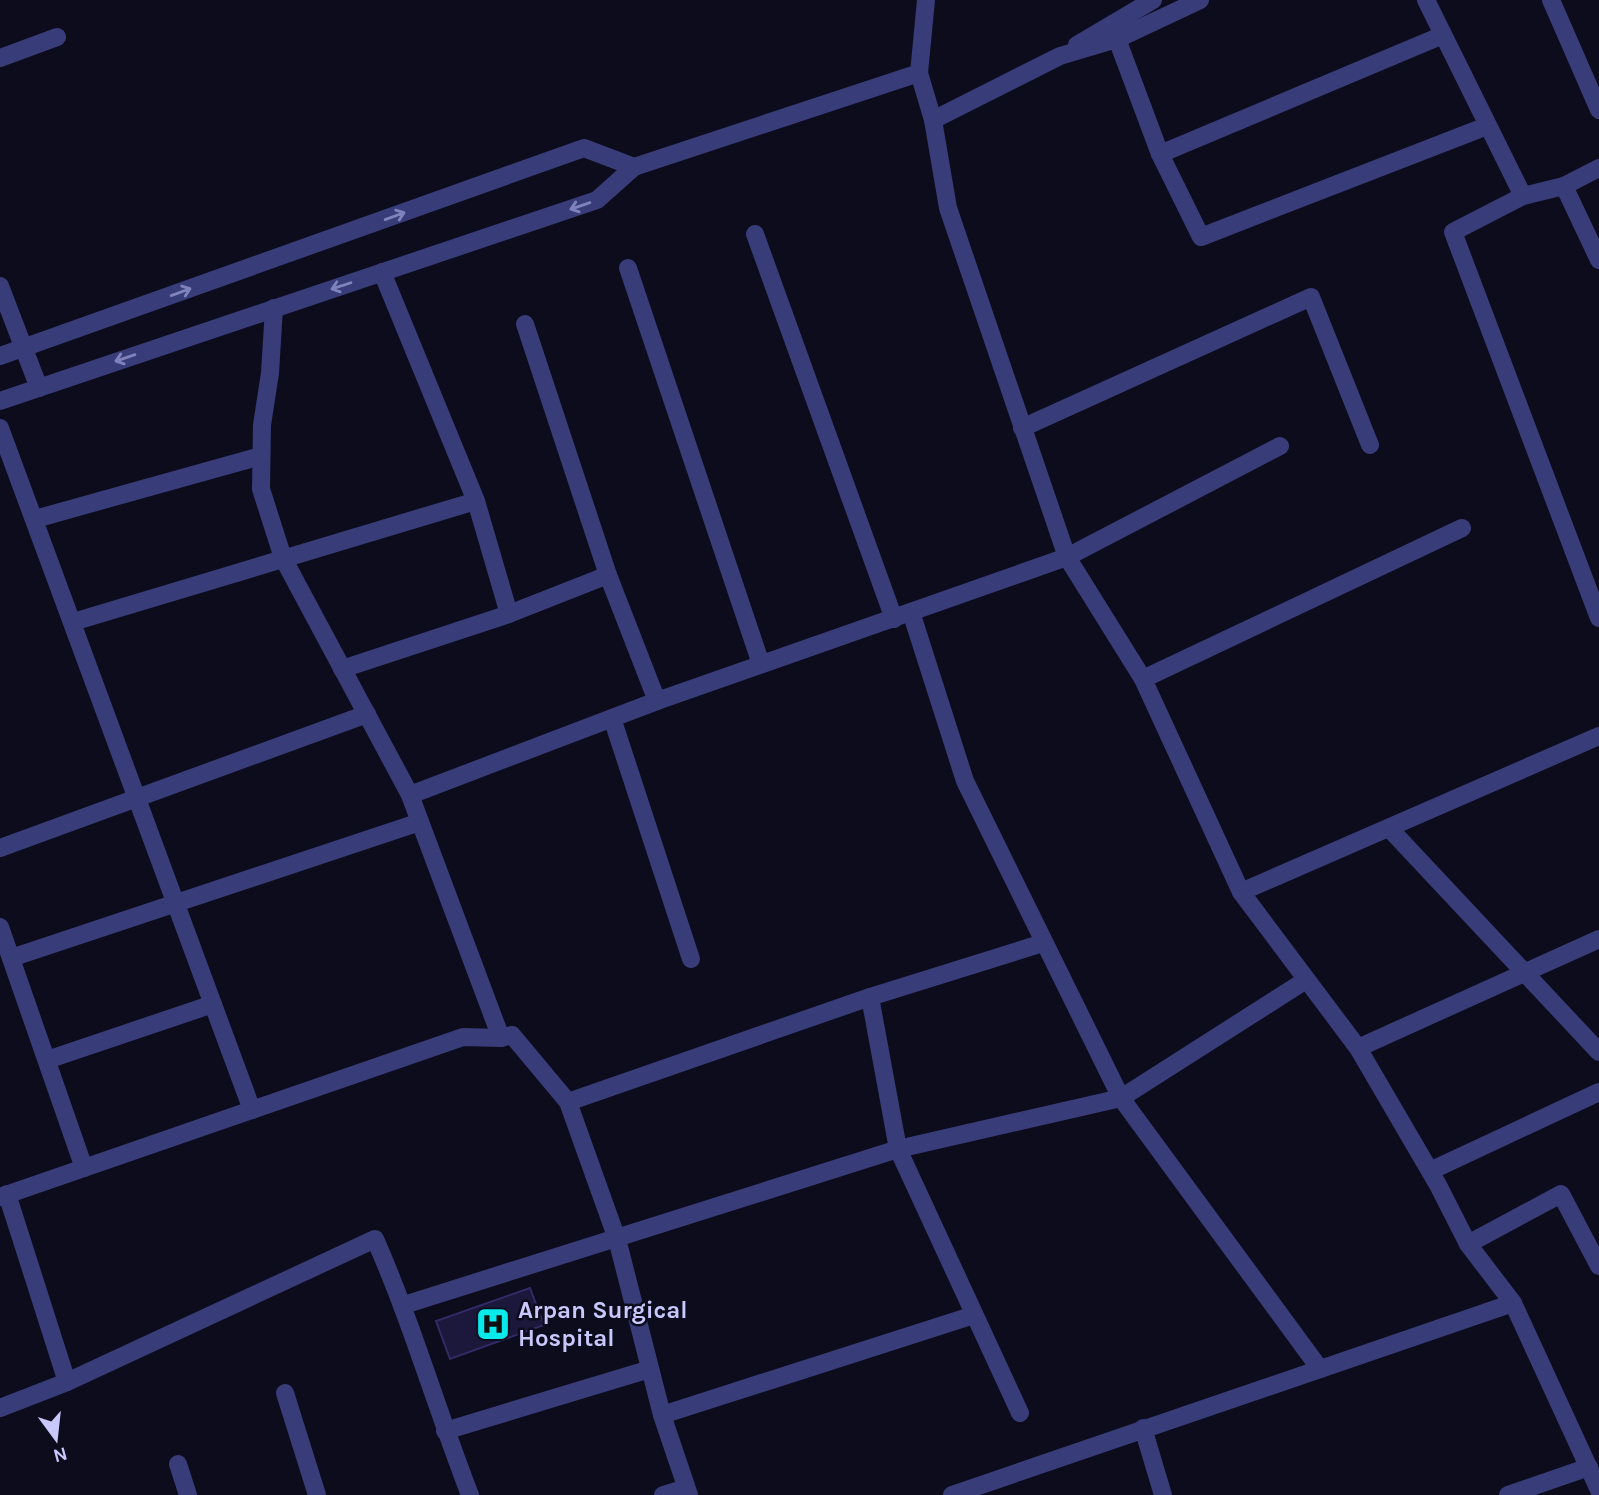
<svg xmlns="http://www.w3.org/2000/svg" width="1599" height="1495" font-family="Karla,sans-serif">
	<rect width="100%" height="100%" fill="#0d0c1c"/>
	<!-- building -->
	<polygon fill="#1c183c" stroke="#312b67" stroke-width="2" points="530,1288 544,1325 450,1359 436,1321"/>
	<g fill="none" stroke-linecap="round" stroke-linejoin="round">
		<!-- minor -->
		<g stroke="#383c79" stroke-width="18">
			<polyline points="926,0 919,73 933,120 948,208 1067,557 1143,679 1241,892 1358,1048 1438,1185 1468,1244 1513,1303 1599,1490"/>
			<polyline points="1426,0 1523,196"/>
			<polyline points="1551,0 1599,110"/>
			<polyline points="1117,39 1160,154 1201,237 1487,126"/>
			<polyline points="1077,45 1153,0"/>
			<polyline points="0,58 57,37"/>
			<polyline points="933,120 1060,56 1117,39 1200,0"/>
			<polyline points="1160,154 1443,35"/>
			<polyline points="1599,168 1564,186 1523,196 1453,232 1599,618"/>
			<polyline points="1564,186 1599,260"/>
			<polyline points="755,234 894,619"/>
			<polyline points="628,268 761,664"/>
			<polyline points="382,272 476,501 509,614"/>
			<polyline points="0,286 39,388"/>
			<polyline points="274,308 270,373 262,425 261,489 283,558 410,795 501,1038 512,1035 568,1102 617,1239 662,1415 689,1495"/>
			<polyline points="525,324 608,575 657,701"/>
			<polyline points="0,356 584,148 634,167"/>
			<polyline points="0,401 597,200 634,167 919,73"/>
			<polyline points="0,428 252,1110"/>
			<polyline points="1022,428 1311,297 1370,445"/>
			<polyline points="35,519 261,456"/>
			<polyline points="911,612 965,781 1121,1098 1320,1369"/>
			<polyline points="73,622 476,501"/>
			<polyline points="342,669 509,614 608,575"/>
			<polyline points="1143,679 1462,528"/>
			<polyline points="612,718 691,959"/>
			<polyline points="410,795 657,701 1067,557 1280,446"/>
			<polyline points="1389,828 1599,1052"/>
			<polyline points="0,848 367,714"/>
			<polyline points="1241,892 1599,736"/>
			<polyline points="0,927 84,1168"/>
			<polyline points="11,958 420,822"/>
			<polyline points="870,997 898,1149 1020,1413"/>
			<polyline points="1358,1048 1599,939"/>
			<polyline points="47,1060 213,1004"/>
			<polyline points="568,1102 870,997 1043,943"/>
			<polyline points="1430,1171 1599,1092"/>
			<polyline points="7,1194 67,1382"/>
			<polyline points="0,1197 463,1037 501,1038"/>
			<polyline points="1468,1244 1561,1194 1599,1266"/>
			<polyline points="404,1305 898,1149 1121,1098 1306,980"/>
			<polyline points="285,1393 317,1495"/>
			<path d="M 0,1408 L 67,1382 L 375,1239 C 412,1323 437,1410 470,1495"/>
			<polyline points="662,1415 974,1315"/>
			<polyline points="1143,1428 1163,1495"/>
			<polyline points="445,1431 650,1369"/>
			<polyline points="178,1464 188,1495"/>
			<polyline points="663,1495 686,1488"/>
			<polyline points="952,1495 1513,1303"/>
			<polyline points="1508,1495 1589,1467"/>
		</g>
	</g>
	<!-- one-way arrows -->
	<defs><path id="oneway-shaft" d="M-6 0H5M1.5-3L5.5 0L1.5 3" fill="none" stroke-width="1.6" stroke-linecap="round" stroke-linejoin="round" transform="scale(1.75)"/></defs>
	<g stroke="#8082bb">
		<use href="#oneway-shaft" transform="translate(580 206) rotate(161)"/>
		<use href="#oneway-shaft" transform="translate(395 216) rotate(-20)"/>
		<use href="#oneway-shaft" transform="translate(341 286) rotate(162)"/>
		<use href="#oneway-shaft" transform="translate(181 292) rotate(-20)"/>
		<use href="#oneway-shaft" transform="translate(125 358) rotate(161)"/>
	</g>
	<!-- icons -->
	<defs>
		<g id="hospital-square" transform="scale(1.75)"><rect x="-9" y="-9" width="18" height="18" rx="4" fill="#08e9ea" stroke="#0d0c1c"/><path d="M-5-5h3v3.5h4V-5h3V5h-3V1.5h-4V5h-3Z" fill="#111"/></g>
	</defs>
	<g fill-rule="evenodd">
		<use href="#hospital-square" x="493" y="1324"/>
	</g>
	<g text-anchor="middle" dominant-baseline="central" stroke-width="5" stroke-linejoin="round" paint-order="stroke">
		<!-- poi labels -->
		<g font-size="24" font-weight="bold" fill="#c9c8fd" stroke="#0d0c1c" text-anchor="start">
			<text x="518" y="1310">Arpan Surgical<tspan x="518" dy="28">Hospital</tspan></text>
		</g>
	</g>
	<!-- north arrow -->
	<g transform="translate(56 1439) rotate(165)" stroke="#0d0c1c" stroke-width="5" paint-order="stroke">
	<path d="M0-5L12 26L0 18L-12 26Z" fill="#c9c8fd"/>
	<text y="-10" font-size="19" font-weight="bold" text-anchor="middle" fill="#c9c8fd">N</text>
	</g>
</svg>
